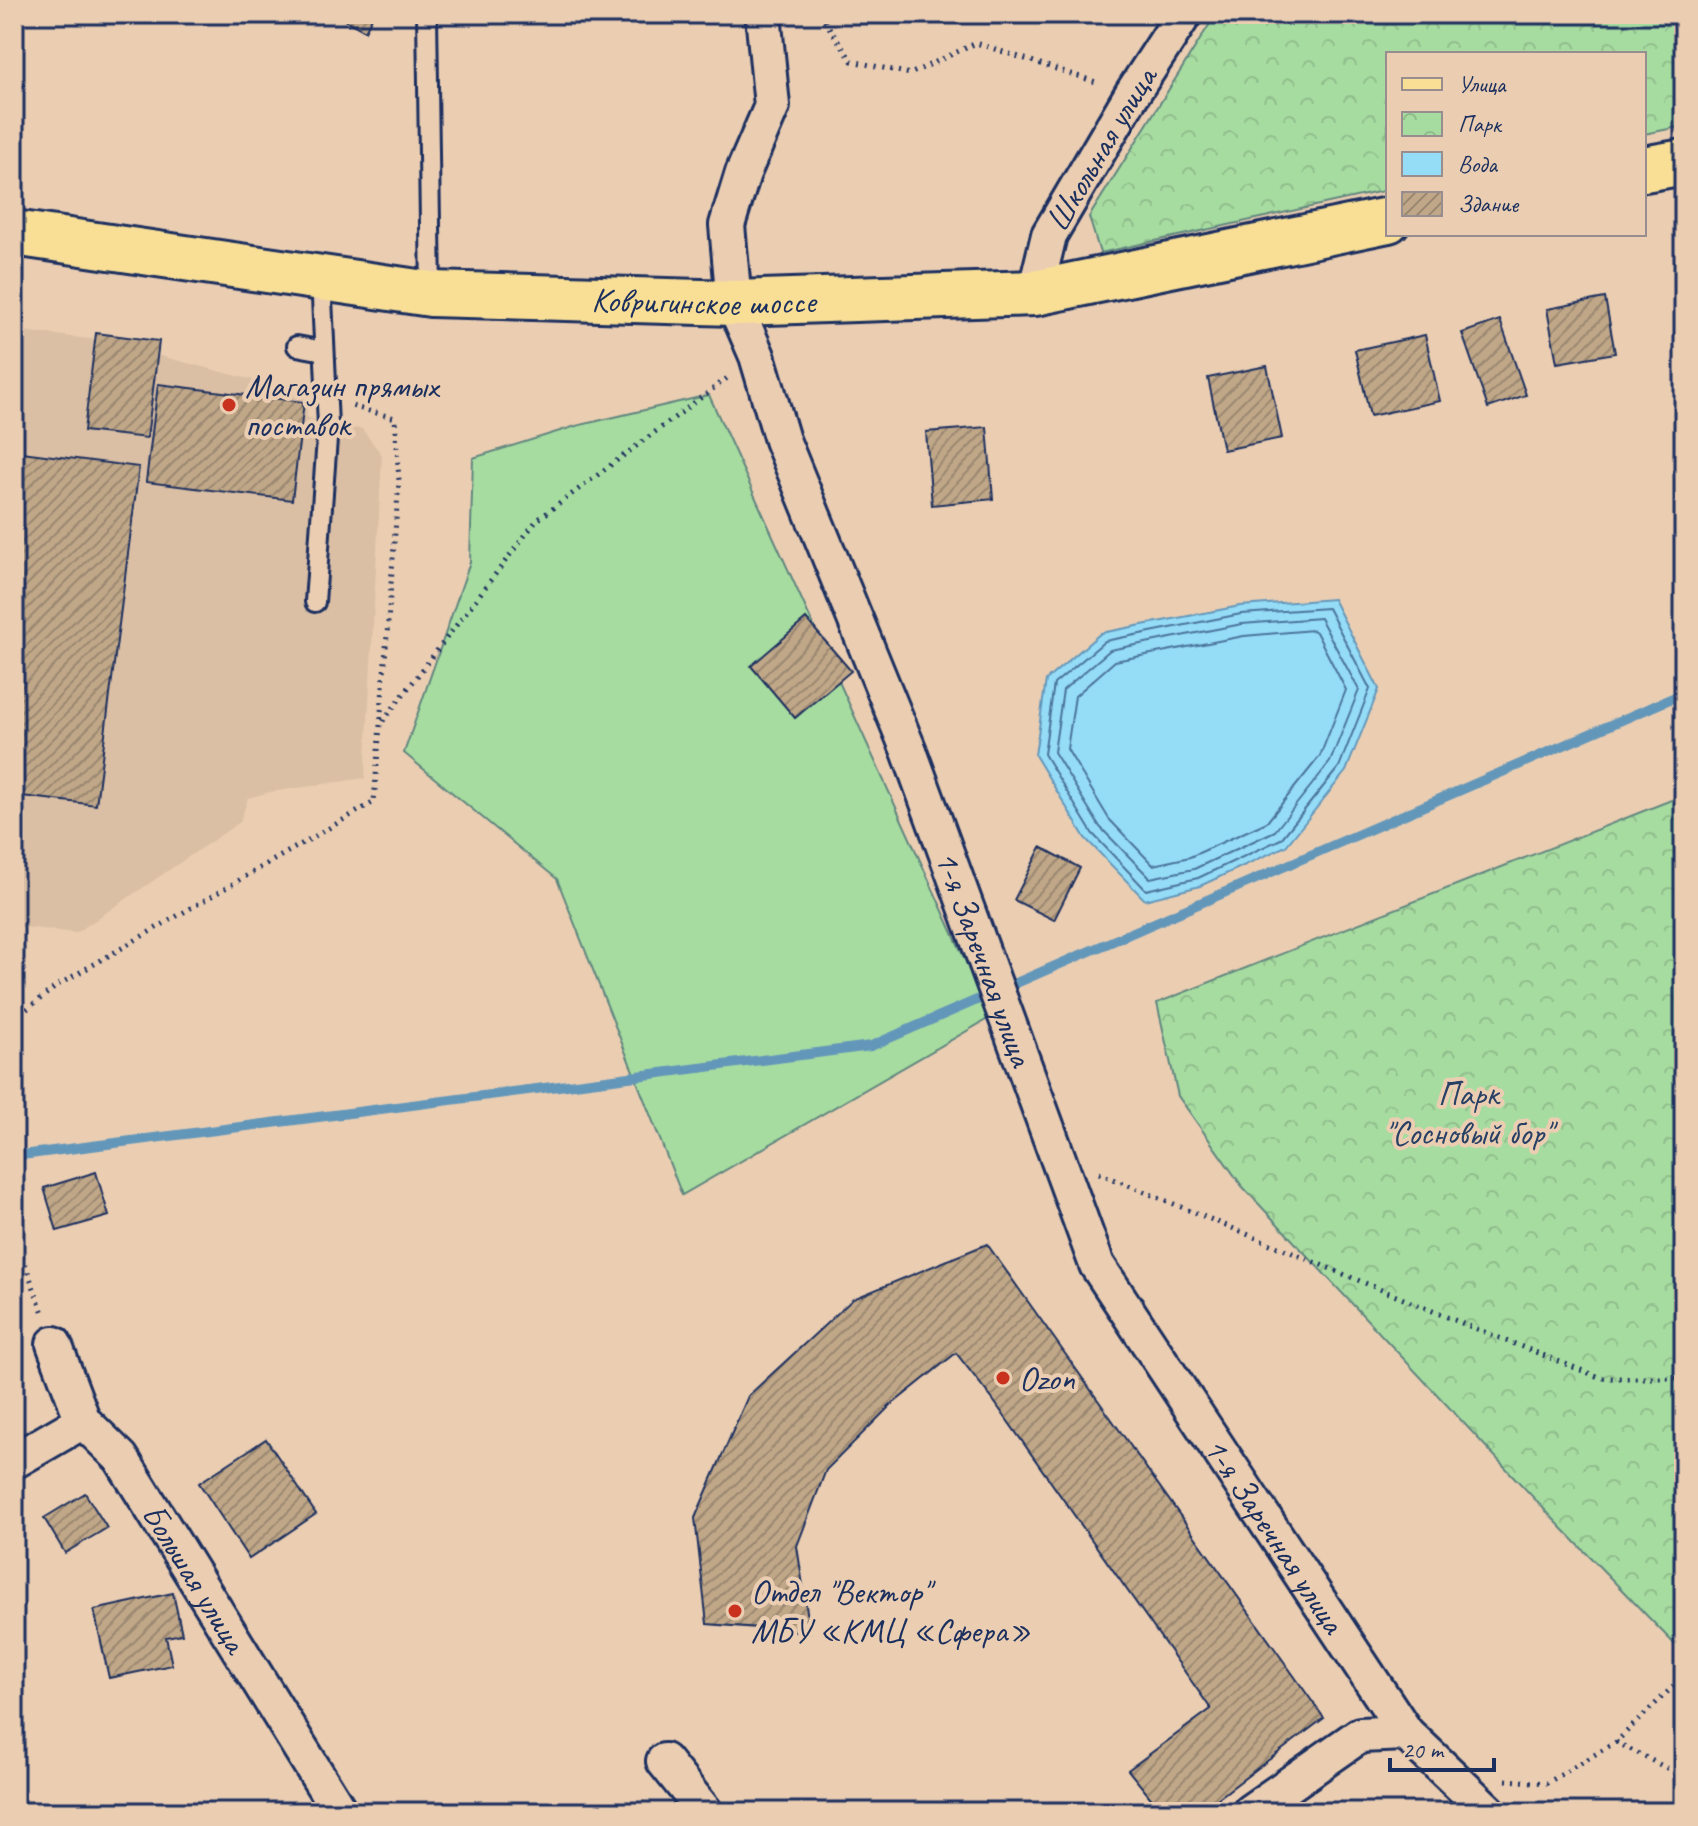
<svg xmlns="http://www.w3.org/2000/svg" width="1698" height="1826" font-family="Caveat,sans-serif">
	<defs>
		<pattern id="park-crowns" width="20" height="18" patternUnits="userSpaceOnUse" patternTransform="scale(2)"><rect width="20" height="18" fill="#a7dca0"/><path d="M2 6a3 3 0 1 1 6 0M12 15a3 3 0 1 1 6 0" fill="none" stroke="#8fbd8c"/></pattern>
		<pattern id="building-hatch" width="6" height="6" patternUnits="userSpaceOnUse" patternTransform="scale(2)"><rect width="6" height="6" fill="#c0a787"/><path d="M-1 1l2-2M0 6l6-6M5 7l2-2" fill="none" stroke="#9b8872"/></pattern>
	</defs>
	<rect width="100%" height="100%" fill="#ebceb2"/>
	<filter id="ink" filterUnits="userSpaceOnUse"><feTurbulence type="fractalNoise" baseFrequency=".0125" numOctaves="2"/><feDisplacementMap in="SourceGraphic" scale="16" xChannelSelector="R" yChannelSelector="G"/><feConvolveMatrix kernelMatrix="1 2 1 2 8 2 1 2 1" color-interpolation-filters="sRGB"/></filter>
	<g filter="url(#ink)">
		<!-- built -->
		<polygon fill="#dabfa4" points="14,330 98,340 308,394 307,417 328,425 362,429 382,455 365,778 270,792 248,798 240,822 76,933 14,926"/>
		<!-- grass -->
		<polygon fill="#a7dca0" stroke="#61867f" stroke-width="2" points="709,395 991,1017 682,1195 557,879 404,753 470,562 473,458 576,426"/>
		<!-- park -->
		<g fill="url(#park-crowns)" stroke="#61867f" stroke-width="2">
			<polygon points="1216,14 1684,14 1684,126 1644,134 1644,54 1388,54 1388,190 1100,253 1089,217"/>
			<polygon points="1684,795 1684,1654 1560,1526 1242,1186 1178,1096 1157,1003"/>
		</g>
		<!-- water -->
		<polygon fill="#95dcf7" stroke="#6497ba" stroke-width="2" points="1333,599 1379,689 1346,771 1286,846 1200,886 1145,900 1085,838 1035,755 1046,680 1101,633 1240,606"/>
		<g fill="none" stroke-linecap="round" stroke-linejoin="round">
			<!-- shore -->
			<g stroke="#4c749b" stroke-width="2">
				<polygon points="1328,608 1370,689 1339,767 1281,839 1198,878 1146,890 1092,833 1044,754 1054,684 1105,641 1241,614"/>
				<polygon points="1320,618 1359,690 1330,762 1275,831 1194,869 1150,878 1100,827 1054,752 1063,690 1110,650 1242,624"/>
				<polygon points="1313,630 1316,632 1346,690 1320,756 1267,822 1190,857 1153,865 1109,819 1067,749 1075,696 1115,661 1244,636"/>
			</g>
			<!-- stream -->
			<polyline stroke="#6497ba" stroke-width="10" points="14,1156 871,1046 1684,693"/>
		</g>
		<!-- building -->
		<g fill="url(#building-hatch)" stroke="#1b2f5e" stroke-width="2">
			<polygon points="334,14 374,14 365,31"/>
			<polygon points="1605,298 1615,353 1557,363 1547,309"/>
			<polygon points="1500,320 1526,395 1488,408 1462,333"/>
			<polygon points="96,333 159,341 147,438 84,431"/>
			<polygon points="1425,335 1440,401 1370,416 1355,350"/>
			<polygon points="1267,366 1282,438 1223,450 1208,378"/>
			<polygon points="158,384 304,402 292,500 146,482"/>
			<polygon points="987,427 993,499 932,505 926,432"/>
			<polygon points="14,451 139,467 96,805 14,795"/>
			<polygon points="806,619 851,671 795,718 751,666"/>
			<polygon points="1041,847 1080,868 1054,920 1014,900"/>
			<polygon points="96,1172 109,1216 57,1231 44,1188"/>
			<polygon points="987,1244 1324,1718 1200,1812 1162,1812 1128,1770 1211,1709 993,1400 956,1353 890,1406 826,1470 797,1546 810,1632 707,1624 695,1518 748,1396 853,1299"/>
			<polygon points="266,1439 316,1514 249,1559 199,1483"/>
			<polygon points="85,1493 107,1528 65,1553 44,1518"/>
			<polygon points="173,1593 182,1634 166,1637 172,1665 109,1678 94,1610"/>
		</g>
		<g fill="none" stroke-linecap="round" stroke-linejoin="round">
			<!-- lane casing -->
			<g stroke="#1b2f5e" stroke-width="24">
				<g id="lane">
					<polyline points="427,14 431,294"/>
					<polyline points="297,346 324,351"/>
					<polyline points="315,602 328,425 321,277"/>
				</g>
			</g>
			<!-- street casing -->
			<g stroke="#1b2f5e" stroke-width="40">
				<g id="street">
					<path id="s1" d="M 763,14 L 772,106 L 743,173 L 727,225 L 734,303 L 757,356 L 782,440 L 909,751 L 1097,1265 L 1406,1733 L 1489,1812"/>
					<path id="s2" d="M 1035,293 L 1049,235 L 1132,94 L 1184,14"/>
					<path id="s3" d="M 54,1344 L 83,1421 L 121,1458 L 340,1812"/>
					<polyline points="14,1461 83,1421"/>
					<polyline points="664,1761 705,1812"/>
					<polyline points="1250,1812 1360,1735 1406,1733"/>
				</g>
			</g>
			<!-- primary casing -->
			<g stroke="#1b2f5e" stroke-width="50">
				<g id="primary">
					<polyline points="1644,169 1684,162"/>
					<path id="s4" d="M 14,233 L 431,294 L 734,303 L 1035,293 L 1388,220"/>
				</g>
			</g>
			<!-- path -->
			<g stroke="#1b2f5e" stroke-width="5" stroke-dasharray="2 6" stroke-linecap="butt">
				<polyline points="820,14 852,61 910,74 976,43 1099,83"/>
				<polyline points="383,721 536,521 730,376"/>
				<polyline points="14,1019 58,985 374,802 399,481 395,418 351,406"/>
				<polyline points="1099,1173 1464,1324 1601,1378 1684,1378"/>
				<polyline points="14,1234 43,1313"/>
				<polyline points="1616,1742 1684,1777"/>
				<polyline points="1506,1780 1547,1783 1616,1742 1684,1676"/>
			</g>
			<!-- lane -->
			<use href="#lane" stroke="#ebceb2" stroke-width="18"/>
			<!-- street -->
			<use href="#street" stroke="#ebceb2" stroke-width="34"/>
			<!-- primary -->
			<use href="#primary" stroke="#f9df96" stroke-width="44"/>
		</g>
	</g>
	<!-- markers -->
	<g fill="#c8321e" stroke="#ebceb2" stroke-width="3">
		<circle cx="229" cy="405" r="8"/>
		<circle cx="1003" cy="1378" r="8"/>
		<circle cx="735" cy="1611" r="8"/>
	</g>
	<g text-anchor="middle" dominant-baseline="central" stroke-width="8" stroke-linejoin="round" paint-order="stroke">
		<!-- street labels -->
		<g font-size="34" fill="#1b2f5e" stroke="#ebceb2">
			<text stroke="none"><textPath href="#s2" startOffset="160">Школьная улица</textPath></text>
			<text stroke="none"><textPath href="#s4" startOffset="694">Ковригинское шоссе</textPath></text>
			<text stroke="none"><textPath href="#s1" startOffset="1000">1-я Заречная улица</textPath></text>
			<text stroke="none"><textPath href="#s1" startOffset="1650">1-я Заречная улица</textPath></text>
			<text stroke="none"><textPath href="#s3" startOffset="276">Большая улица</textPath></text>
		</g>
		<!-- poi labels -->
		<g font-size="34" fill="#1b2f5e" stroke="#ebceb2" text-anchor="start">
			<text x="245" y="385">Магазин прямых<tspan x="245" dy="39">поставок</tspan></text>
			<text x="1019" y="1378">Ozon</text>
			<text x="751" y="1591">Отдел "Вектор"<tspan x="751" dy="39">МБУ «КМЦ «Сфера»</tspan></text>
		</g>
		<!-- park labels -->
		<g font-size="34" fill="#294065" stroke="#ebceb2">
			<text x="1468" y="1093">Парк<tspan x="1468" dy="39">"Сосновый бор"</tspan></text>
		</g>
	</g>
	<!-- margin -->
	<rect width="1698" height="1826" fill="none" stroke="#ebceb2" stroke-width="48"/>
	<rect x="24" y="24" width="1650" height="1778" fill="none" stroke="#1b2f5e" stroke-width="3" filter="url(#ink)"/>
	<!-- legend -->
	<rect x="1386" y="52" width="260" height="184" fill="#ebceb2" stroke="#988e90" stroke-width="2"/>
	<rect x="1402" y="78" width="40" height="12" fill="#f9df96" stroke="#988e90" stroke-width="2"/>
	<text x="1458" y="92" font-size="24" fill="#1b2f5e">Улица</text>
	<rect x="1402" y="112" width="40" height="24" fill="url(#park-crowns)" stroke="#988e90" stroke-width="2"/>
	<text x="1458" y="132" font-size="24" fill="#1b2f5e">Парк</text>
	<rect x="1402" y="152" width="40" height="24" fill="#95dcf7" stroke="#988e90" stroke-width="2"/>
	<text x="1458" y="172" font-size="24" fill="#1b2f5e">Вода</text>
	<rect x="1402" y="192" width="40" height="24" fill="url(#building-hatch)" stroke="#988e90" stroke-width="2"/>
	<text x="1458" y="212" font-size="24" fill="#1b2f5e">Здание</text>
	<!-- scale -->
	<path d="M1390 1758v12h104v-12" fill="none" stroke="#1b2f5e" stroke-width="4"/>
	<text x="1402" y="1758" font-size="24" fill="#1b2f5e" stroke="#ebceb2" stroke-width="6" paint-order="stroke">20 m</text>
</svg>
